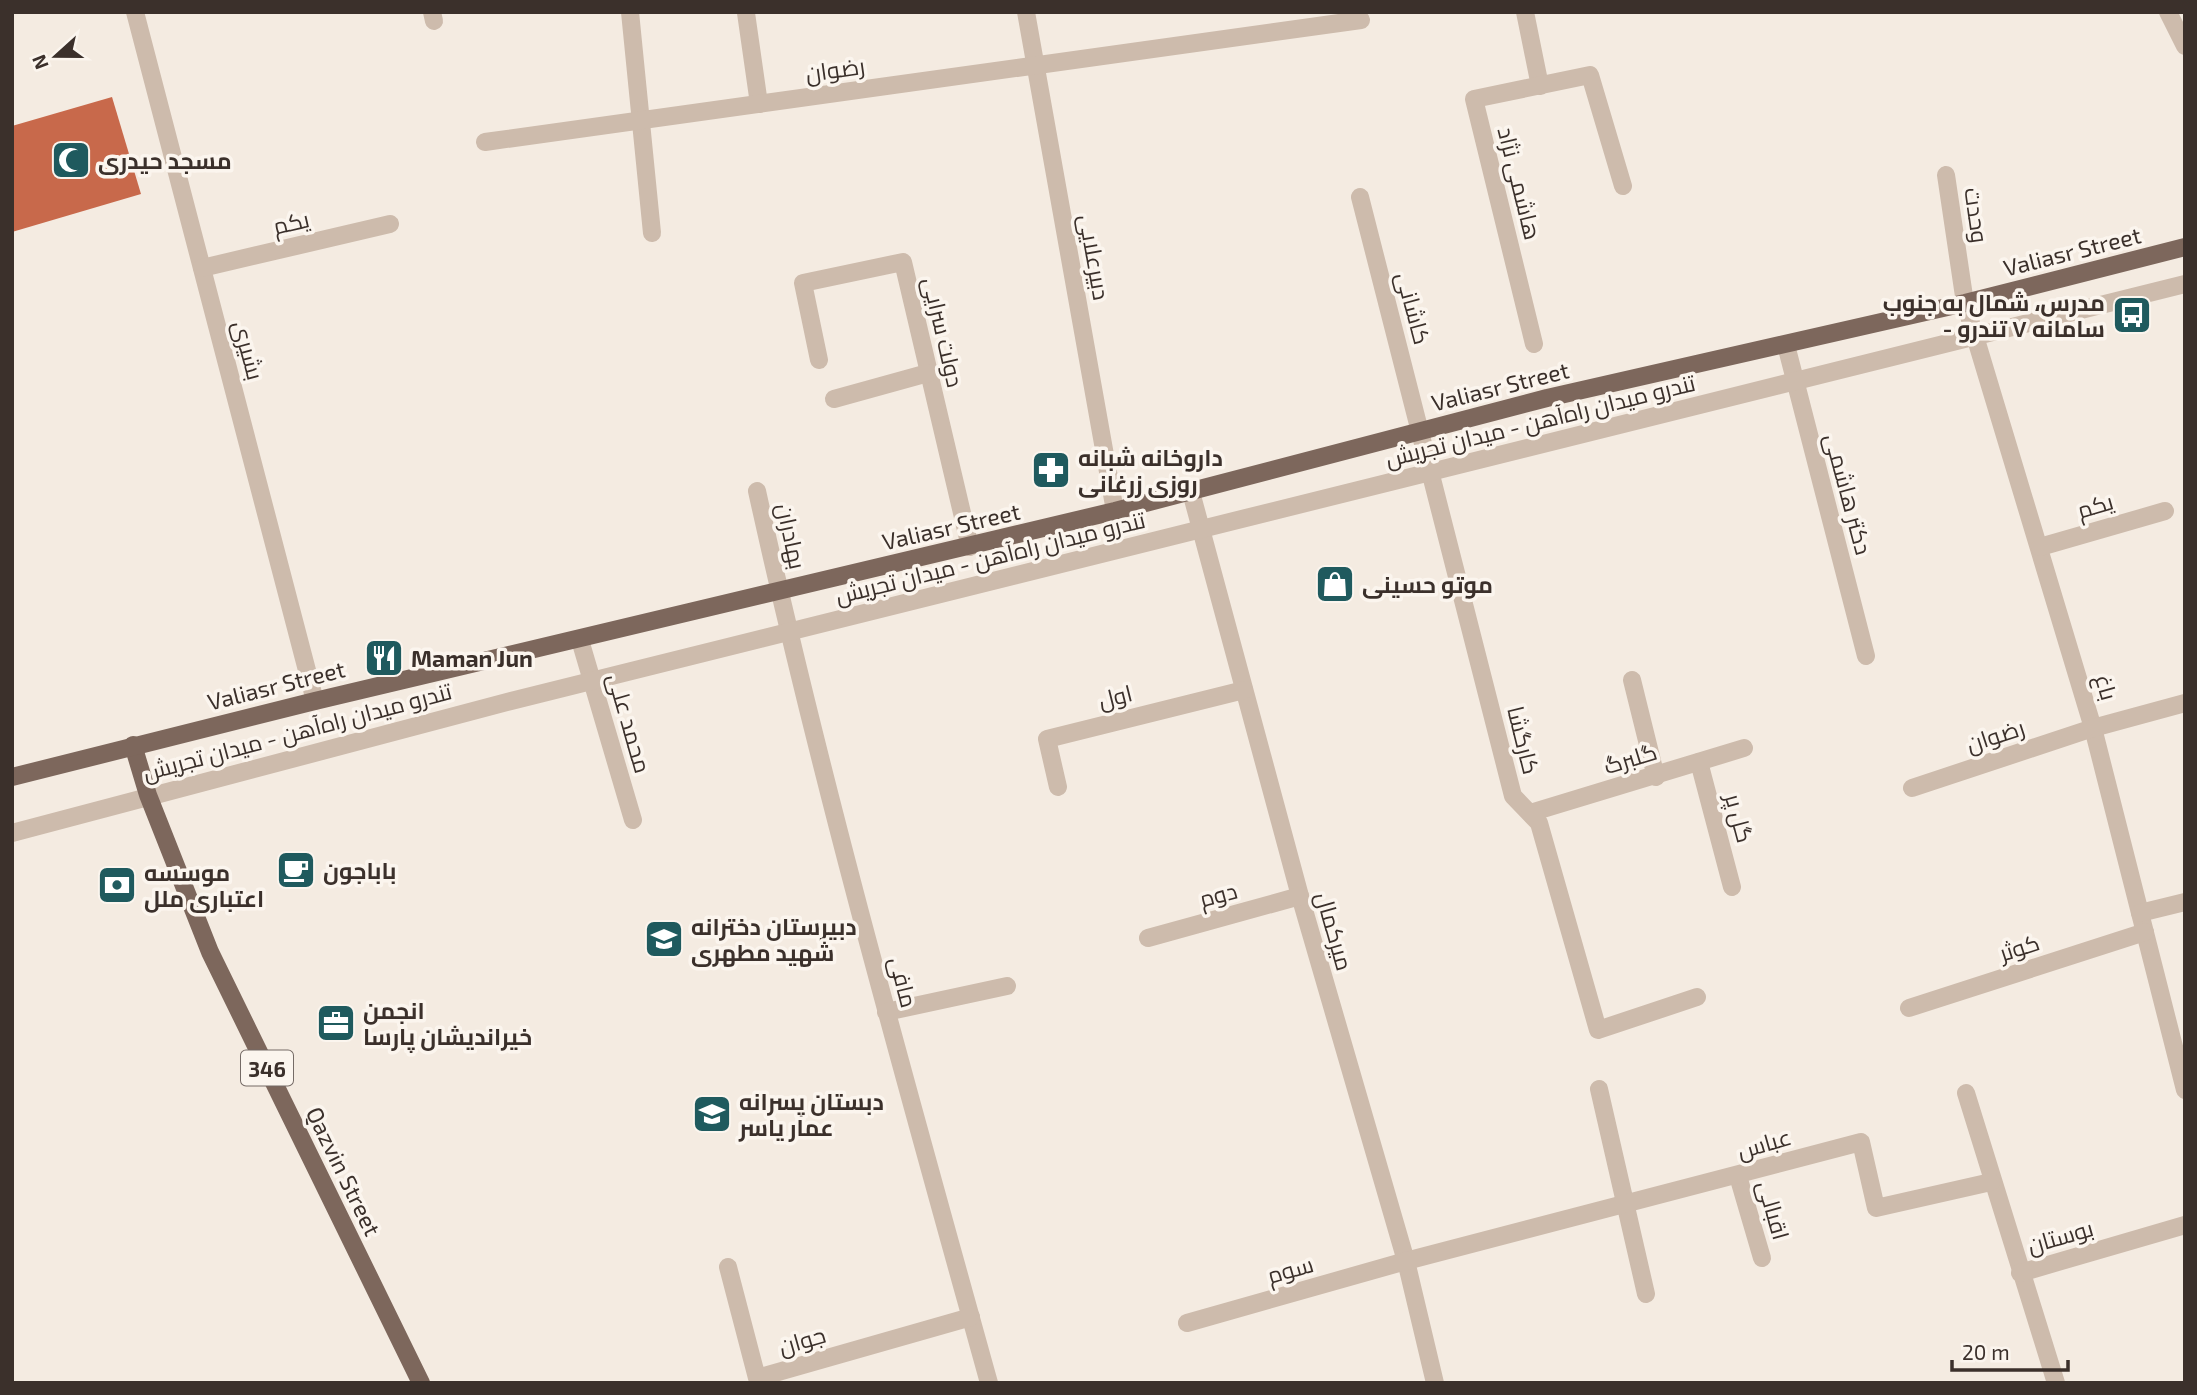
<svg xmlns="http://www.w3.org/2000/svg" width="2197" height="1395" font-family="'Exo 2',Cairo,sans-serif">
	<rect width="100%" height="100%" fill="#f4ebe1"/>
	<!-- building -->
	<polygon fill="#c8694b" points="112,97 141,194 12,232 12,126"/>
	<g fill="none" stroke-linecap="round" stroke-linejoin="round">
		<!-- minor -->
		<g stroke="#cdbbac" stroke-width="18">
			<polyline points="135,12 315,701"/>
			<polyline points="432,12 434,21"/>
			<polyline points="630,12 652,233"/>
			<polyline points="1026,12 1115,511"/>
			<polyline points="1525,12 1540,86"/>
			<polyline points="2168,12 2185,46"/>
			<polyline points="746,13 759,104"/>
			<polyline points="485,142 1361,20"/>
			<polyline points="1946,175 1965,303 2093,728 2185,1090"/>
			<polyline points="1360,197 1513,796 1539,823 1598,1030 1697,997"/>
			<polyline points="202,268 390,224"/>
			<polyline points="1534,344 1474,99 1590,75 1623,186"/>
			<polyline points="1786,345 1866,656"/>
			<polyline points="819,360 803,283 903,262 970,547"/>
			<polyline points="834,399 928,373"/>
			<path d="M 757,491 C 823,791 907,1087 989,1383"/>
			<polyline points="1191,492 1300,896 1406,1261 1435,1383"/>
			<polyline points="2040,547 2165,511"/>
			<polyline points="580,640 633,820"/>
			<polyline points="1632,680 1656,777"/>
			<polyline points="1699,762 1732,887"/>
			<polyline points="1058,787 1047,739 1244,690"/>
			<polyline points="1912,788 2093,728 2185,703"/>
			<polyline points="1530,813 1744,748"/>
			<polyline points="12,833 511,701 2185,284"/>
			<polyline points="2140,913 2185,902"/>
			<polyline points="1148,938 1300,896"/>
			<polyline points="1909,1008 2145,932"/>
			<polyline points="886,1012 1007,986"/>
			<polyline points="1599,1089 1646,1294"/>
			<polyline points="1966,1093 2056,1383"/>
			<polyline points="1738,1176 1762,1258"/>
			<polyline points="728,1267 757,1378 971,1317"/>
			<polyline points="2020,1273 2185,1225"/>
			<polyline points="1187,1323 1406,1261 1861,1142 1876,1208 1991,1182"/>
		</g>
		<!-- major -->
		<g stroke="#7d675c" stroke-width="18">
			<polyline points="133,745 148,795 210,952 421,1383"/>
			<polyline points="12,777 315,701 1115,511 1547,398 1965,303 2185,247"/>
		</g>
	</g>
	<!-- icons -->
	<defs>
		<g id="mosque-square" transform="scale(2.0125)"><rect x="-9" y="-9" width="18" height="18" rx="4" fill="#1f5a5e" stroke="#fbf5ee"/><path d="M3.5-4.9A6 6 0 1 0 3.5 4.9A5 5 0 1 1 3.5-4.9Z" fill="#fff"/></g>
		<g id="bus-square" transform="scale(2.0125)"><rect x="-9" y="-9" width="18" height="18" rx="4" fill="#1f5a5e" stroke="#fbf5ee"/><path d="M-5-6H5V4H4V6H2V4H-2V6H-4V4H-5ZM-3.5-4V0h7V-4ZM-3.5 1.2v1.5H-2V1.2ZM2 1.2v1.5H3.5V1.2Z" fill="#fff"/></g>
		<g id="pharmacy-square" transform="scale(2.0125)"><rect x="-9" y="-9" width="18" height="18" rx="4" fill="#1f5a5e" stroke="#fbf5ee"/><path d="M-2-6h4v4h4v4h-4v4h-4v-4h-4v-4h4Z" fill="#fff"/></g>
		<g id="shop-square" transform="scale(2.0125)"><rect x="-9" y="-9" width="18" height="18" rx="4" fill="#1f5a5e" stroke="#fbf5ee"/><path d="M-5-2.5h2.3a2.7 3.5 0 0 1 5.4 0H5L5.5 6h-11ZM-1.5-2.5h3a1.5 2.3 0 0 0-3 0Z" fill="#fff"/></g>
		<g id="restaurant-square" transform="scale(2.0125)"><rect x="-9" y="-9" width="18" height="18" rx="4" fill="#1f5a5e" stroke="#fbf5ee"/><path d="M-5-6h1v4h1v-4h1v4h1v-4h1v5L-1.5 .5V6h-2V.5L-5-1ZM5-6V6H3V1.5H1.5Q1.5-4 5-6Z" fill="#fff"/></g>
		<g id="cafe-square" transform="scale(2.0125)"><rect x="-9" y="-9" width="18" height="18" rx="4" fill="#1f5a5e" stroke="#fbf5ee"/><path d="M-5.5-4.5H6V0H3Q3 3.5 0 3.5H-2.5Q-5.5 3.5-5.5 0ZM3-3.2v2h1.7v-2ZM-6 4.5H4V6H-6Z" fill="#fff"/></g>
		<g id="bank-square" transform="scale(2.0125)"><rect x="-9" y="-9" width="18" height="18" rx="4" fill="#1f5a5e" stroke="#fbf5ee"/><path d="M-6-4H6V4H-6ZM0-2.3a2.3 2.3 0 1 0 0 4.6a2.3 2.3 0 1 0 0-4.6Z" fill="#fff"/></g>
		<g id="school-square" transform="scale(2.0125)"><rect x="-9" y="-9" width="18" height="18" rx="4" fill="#1f5a5e" stroke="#fbf5ee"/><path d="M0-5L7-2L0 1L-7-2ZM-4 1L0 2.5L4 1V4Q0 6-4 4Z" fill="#fff"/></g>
		<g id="office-square" transform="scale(2.0125)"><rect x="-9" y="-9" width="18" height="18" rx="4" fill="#1f5a5e" stroke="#fbf5ee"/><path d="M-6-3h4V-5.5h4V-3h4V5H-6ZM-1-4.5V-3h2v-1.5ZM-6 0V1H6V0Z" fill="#fff"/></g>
	</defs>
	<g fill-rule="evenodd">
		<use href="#mosque-square" x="71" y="160"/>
		<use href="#bus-square" x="2132" y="315"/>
		<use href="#pharmacy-square" x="1051" y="470"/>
		<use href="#shop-square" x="1335" y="584"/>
		<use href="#restaurant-square" x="384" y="658"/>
		<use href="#cafe-square" x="296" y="870"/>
		<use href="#bank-square" x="117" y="885"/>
		<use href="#school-square" x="664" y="939"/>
		<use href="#office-square" x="336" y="1023"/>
		<use href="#school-square" x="712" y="1114"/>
	</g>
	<g text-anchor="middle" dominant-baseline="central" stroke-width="7" stroke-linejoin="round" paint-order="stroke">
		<!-- shield labels -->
		<rect fill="#fbf5ee" stroke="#756b66" stroke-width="2" x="241" y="1050.5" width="52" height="35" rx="5"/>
		<g font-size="21" font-weight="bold" fill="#3b302b">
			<text x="267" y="1068">346</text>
		</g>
		<!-- street labels -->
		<g font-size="23" fill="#3b302b" stroke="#fbf5ee">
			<text transform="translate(835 69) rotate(-8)">رضوان</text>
			<text transform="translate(1520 183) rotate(76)">هاشمی نژاد</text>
			<text transform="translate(1977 215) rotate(82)">وحدت</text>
			<text transform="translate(291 222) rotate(-13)">یکم</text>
			<text transform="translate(2072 251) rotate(-14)">Valiasr Street</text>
			<text transform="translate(1095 257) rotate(80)">دبیرعلایی</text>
			<text transform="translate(1414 308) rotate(75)">کاشانی</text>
			<text transform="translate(944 332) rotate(77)">دولت سرایی</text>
			<text transform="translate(249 350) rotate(75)">بشیری</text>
			<text transform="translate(1500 386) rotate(-14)">Valiasr Street</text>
			<text transform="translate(1540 420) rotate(-14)">تندرو میدان راه‌آهن - میدان تجریش</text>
			<text transform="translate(1849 494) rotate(75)">دکتر هاشمی</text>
			<text transform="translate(2095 505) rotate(-16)">یکم</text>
			<text transform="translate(951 526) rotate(-13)">Valiasr Street</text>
			<text transform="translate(792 536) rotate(78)">بهادران</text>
			<text transform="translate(990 557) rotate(-14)">تندرو میدان راه‌آهن - میدان تجریش</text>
			<text transform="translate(276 685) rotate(-14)">Valiasr Street</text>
			<text transform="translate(2107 687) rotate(74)">باغ</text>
			<text transform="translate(1115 696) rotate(-14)">اول</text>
			<text transform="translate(630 723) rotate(74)">محمد علی</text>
			<text transform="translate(297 731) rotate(-15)">تندرو میدان راه‌آهن - میدان تجریش</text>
			<text transform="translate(1995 735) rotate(-18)">رضوان</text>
			<text transform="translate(1524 740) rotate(76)">کارگشا</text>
			<text transform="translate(1630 758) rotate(-17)">گلبرگ</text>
			<text transform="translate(1740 818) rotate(75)">گل پر</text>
			<text transform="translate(1218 894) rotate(-15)">دوم</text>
			<text transform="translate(1335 931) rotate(74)">میرکمال</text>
			<text transform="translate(2019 947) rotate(-18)">کوثر</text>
			<text transform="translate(904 982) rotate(76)">مافی</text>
			<text transform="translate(1764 1143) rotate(-16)">عباس</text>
			<text transform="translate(344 1171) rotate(64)">Qazvin Street</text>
			<text transform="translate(1774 1210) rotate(74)">اقبالی</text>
			<text transform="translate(2060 1236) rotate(-16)">بوستان</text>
			<text transform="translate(1290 1269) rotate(-16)">سوم</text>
			<text transform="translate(802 1340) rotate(-16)">جوان</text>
		</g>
		<!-- poi labels -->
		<g font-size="23" font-weight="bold" fill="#3b302b" stroke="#fbf5ee" text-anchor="start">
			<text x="98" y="160">مسجد حیدری</text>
			<text x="2105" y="302" text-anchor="end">مدرس، شمال به جنوب<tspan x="2105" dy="26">- سامانه ۷ تندرو</tspan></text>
			<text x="1078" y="457">داروخانه شبانه<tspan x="1078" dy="26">روزی زرغانی</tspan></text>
			<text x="1362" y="584">موتو حسینی</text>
			<text x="411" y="658">Maman Jun</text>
			<text x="323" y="870">باباجون</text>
			<text x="144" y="872">موسسه<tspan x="144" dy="26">اعتباری ملل</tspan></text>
			<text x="691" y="926">دبیرستان دخترانه<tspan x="691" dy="26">شهید مطهری</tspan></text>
			<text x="363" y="1010">انجمن<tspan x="363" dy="26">خیراندیشان پارسا</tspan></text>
			<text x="739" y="1101">دبستان پسرانه<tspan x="739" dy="26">عمار یاسر</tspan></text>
		</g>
	</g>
	<!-- border -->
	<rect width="2197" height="1395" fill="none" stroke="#3b302b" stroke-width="28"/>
	<!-- north arrow -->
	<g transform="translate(56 56) rotate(249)" stroke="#fbf5ee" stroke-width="5" paint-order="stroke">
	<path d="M0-5L12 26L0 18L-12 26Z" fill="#3b302b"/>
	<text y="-10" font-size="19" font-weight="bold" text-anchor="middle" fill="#3b302b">N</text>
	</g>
	<!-- scale -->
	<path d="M1952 1360v10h116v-10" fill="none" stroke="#3b302b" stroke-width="3.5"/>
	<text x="1962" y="1360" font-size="21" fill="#3b302b" stroke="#fbf5ee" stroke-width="5" paint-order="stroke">20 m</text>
</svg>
